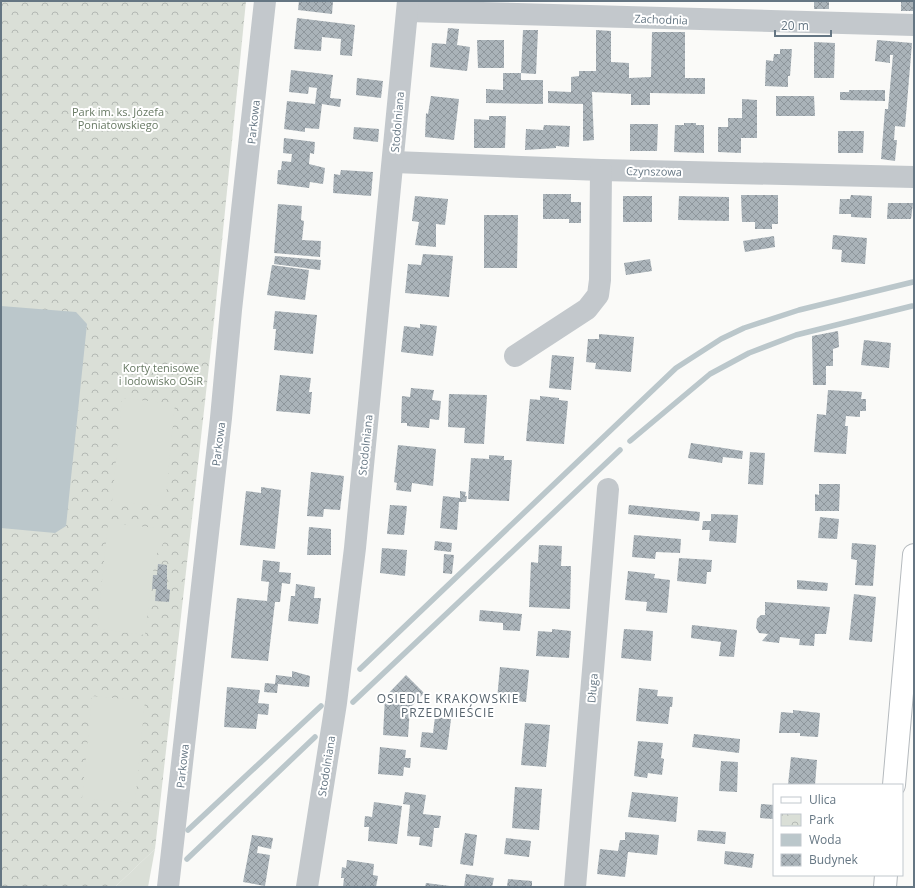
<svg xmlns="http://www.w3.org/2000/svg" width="915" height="888" font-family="'Open Sans',sans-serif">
	<defs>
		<pattern id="park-crowns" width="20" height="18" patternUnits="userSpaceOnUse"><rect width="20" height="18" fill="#dadfd7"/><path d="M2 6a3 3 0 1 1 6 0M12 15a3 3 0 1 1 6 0" fill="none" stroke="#b4b9b4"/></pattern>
		<pattern id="building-cross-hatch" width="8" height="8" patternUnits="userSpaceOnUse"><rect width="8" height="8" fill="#aab3b9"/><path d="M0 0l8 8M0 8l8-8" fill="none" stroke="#8e969c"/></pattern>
	</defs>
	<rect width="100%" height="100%" fill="#fafaf8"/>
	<!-- park -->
	<polygon fill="url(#park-crowns)" points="1,1 246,1 214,321 155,849 115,887 1,887"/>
	<!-- pitch -->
	<g fill="#dadfd7">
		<polygon points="122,398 175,404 165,506 112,501"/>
		<polygon points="108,523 166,529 164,542 155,557 145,635 97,629"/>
		<polygon points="92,696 145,701 135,803 82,798"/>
		<polygon points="155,849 148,887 115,887"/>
	</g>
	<!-- water -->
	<polygon fill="#bbc7cb" points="1,306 76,312 87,324 66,526 55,533 1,528"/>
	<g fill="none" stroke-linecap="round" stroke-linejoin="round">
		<!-- stream -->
		<g stroke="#bbc7cb" stroke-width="5.5">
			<polyline points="630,441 710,374 749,353 796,335 912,306"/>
			<polyline points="360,669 676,368 721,339 744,328 799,310 913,282"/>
			<polyline points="353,702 620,450"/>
			<polyline points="188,830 321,706"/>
			<polyline points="187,859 315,737"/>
		</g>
	</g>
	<!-- building -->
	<g fill="url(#building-cross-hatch)">
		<polygon points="299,1 333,1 332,14 298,10"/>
		<rect x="814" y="1" width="15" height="8"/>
		<rect x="901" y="2" width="13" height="9"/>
		<polygon points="297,18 355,25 352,56 340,55 341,39 322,37 321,51 294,49"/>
		<polygon points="448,28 459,29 457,45 470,47 467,71 430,67 432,43 446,44"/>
		<polygon points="523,30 538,30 536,74 521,73"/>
		<polygon points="596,30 611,31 611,62 629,63 629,78 651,77 652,32 685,32 685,78 705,78 705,94 650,93 650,105 631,105 631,94 592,92 594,140 583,141 583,104 548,103 548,91 571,92 571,77 579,76 579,71 596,71"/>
		<polygon points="477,40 504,40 504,68 478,68"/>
		<polygon points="877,40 912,43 905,127 895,126 894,140 897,140 895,161 881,159 885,109 888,109 893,55 890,55 890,63 875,61"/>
		<polygon points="814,42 835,43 834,78 814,78"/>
		<polygon points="780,49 792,49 790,76 788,76 788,87 765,86 766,60 773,61 774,54 780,54"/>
		<polygon points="291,70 333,75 330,98 341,99 340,107 322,104 319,129 305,128 305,132 284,129 287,101 315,104 317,88 309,87 308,94 289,92"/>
		<polygon points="503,73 521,73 521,80 543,80 543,104 486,103 486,89 503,90"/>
		<polygon points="357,78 383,81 381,98 356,95"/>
		<polygon points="849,90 885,90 885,101 840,100 840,92 849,92"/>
		<polygon points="431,96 459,99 454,140 425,137 426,113 428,114"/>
		<polygon points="776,96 814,96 815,116 776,116"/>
		<polygon points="742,99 757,100 757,138 741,138 741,153 718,152 718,127 728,127 728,118 742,118"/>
		<polygon points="489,116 506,116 505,148 474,148 474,119 489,120"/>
		<polygon points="684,123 696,123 696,125 704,125 704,153 674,152 675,125 684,125"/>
		<polygon points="630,124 658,124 657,151 630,151"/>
		<polygon points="544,125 570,126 569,147 556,146 556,148 525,150 526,129 543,130"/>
		<polygon points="354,127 379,129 378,142 353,139"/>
		<polygon points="838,131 864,131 863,153 838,153"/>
		<polygon points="284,138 315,142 314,154 310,153 309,164 325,168 323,184 310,182 309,188 277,184 278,170 281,170 282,161 291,162 292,154 283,153"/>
		<polygon points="341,170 373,172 371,196 333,193 334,174 340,175"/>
		<polygon points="543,194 571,194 571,202 581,202 581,223 569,223 569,219 543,219"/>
		<polygon points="741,195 778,195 778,224 772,224 772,229 755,229 755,222 742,222"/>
		<polygon points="851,195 872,196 871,218 851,217 851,214 839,214 840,199 850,199"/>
		<polygon points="415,196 448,199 445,225 436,224 436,247 415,245 419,222 412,221"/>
		<rect x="623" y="196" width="29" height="26"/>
		<polygon points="679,196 729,197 729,221 678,220"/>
		<polygon points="888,203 913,203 911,219 887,219"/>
		<polygon points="278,204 302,206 301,220 304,221 302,240 321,241 320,257 274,253"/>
		<polygon points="484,215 518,215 517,268 484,268"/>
		<polygon points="833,235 867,238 865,264 841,262 842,250 832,249"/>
		<polygon points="774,236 775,247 745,252 743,241"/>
		<polygon points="423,254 453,256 449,297 405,293 408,264 421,265"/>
		<polygon points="275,256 321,260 320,270 274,264"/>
		<polygon points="650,259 652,271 626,275 624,263"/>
		<polygon points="272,265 309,270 305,300 267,295"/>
		<polygon points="275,311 317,315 313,354 274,350 276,329 273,329"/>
		<polygon points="420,324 437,326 433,356 401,352 404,326 420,328"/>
		<polygon points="838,331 839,347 833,349 833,366 826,366 826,385 813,385 812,336"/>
		<polygon points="599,334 634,337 631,372 595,369 596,363 586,362 588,339 599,339"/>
		<polygon points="864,340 891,343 889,368 861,365"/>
		<polygon points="552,355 574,357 571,390 549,388"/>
		<polygon points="280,375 311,378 309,392 312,392 310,414 276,411"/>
		<polygon points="411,388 434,390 432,400 441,401 439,420 430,419 429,428 407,426 407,423 401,423 402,396 410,397"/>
		<polygon points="828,390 862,392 861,399 866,399 866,411 860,411 860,417 846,416 845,426 848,426 846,454 814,452 817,414 826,415"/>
		<polygon points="449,394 487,395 484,444 464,443 465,428 448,427"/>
		<polygon points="540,396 559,398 559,400 568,401 564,444 526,441 530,399 540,400"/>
		<polygon points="691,443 743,451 742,459 723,457 722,463 688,458"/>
		<polygon points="398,445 436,449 433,486 412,483 411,492 396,490 397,483 394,482"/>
		<polygon points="750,452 765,453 763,485 748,484"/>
		<polygon points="489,455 504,456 504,460 512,460 509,501 468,499 471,458 489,459"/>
		<polygon points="311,472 344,476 340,510 324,509 323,517 307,516"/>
		<polygon points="819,484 840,484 839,511 815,511 815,494 819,495"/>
		<polygon points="261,487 281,490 275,549 240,545 246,491 261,493"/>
		<polygon points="460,491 466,492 465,496 467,496 466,502 459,502 457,530 440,528 443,496 460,498"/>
		<polygon points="390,505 407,506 404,535 387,534"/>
		<polygon points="629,505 700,512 699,521 628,514"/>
		<polygon points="711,514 738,515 736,543 709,541 710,530 702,530 703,521 711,521"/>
		<polygon points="820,517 839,519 837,539 818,538"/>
		<polygon points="309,527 331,529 331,555 307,555"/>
		<polygon points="634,535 681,539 680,553 656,552 655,559 632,557"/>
		<polygon points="435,541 452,543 451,552 434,550"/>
		<polygon points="852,543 876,545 873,586 855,585 857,560 851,559"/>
		<polygon points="539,545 562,546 561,566 571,566 570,609 529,607 531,562 538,563"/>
		<polygon points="382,548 407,550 405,576 380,573"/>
		<polygon points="444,554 454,555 452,574 443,573"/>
		<polygon points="679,558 712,560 711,572 707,572 706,584 677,581"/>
		<polygon points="263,560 280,562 279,572 291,573 290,584 282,583 280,602 275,602 268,661 231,658 237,598 267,601 269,582 261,581"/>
		<polygon points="158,564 167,565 167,589 170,590 169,602 155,601 156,589 152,589 153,575 157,575"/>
		<polygon points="628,571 655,574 654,578 670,580 667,613 646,611 647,602 625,600"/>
		<polygon points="797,580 828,583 827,591 797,589"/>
		<polygon points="296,584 315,587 314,598 321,598 318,624 288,621 291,596 295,596"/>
		<polygon points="854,594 876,597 872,642 849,640"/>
		<polygon points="765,602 830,607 826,634 815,634 814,646 799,645 800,639 780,637 779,643 762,641 768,634 759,633 756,628 757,619 761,615 765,615"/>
		<polygon points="480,610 522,614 520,631 503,630 503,623 479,621"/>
		<polygon points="692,625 737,630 734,657 719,656 721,642 691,638"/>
		<polygon points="552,629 571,631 569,658 536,656 538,631 552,632"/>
		<polygon points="624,629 653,631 651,661 621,658"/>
		<polygon points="500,667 529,670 526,702 497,699"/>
		<polygon points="292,671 310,676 309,687 278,684 277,693 264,692 265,683 275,684 276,675 292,677"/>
		<polygon points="406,675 424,693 410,708 408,737 383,735 385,697"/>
		<polygon points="227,687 260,690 258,703 269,704 268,715 258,714 256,729 224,727"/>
		<polygon points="639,688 658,690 657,696 673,697 672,707 670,707 668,724 636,721"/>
		<polygon points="793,710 820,713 818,737 800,736 800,733 779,733 781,712 793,713"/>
		<polygon points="435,717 451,719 447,750 420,747 422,732 433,733"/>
		<polygon points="525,723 550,725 546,767 521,765"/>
		<polygon points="694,734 740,739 739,753 692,747"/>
		<polygon points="638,741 663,743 661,758 664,759 662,775 648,773 647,778 634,776"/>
		<polygon points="380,747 406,750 405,758 411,758 410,768 404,767 403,776 378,774"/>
		<polygon points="791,757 817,760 815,785 788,785"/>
		<polygon points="721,761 738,762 737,792 719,791"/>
		<polygon points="515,787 542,789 539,830 512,828"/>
		<polygon points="405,792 426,795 423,814 441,816 439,828 434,828 432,847 419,845 420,837 407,836 410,805 403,804"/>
		<polygon points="632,792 678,797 676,822 628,817"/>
		<polygon points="374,802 402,806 397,844 368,841 369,827 364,827 365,816 372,817"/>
		<polygon points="761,804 774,805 774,819 760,818"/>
		<polygon points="698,830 726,832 725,844 697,841"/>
		<polygon points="625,832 659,835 657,855 628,852 625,877 597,874 600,849 618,851 620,840 625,840"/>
		<polygon points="465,833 477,835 473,866 460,864"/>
		<polygon points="252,835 273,838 271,849 258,846 257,853 270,855 265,886 243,882"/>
		<polygon points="506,838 531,841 529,857 504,854"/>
		<polygon points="725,851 754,854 752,868 724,864"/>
		<polygon points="347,860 374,864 373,875 378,876 376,887 343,887 344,878 341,878 342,867 346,868"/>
		<polygon points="466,874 494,878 492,887 464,887"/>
		<polygon points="508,879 532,881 532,887 507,887"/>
		<polygon points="426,883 450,886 450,887 425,887"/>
	</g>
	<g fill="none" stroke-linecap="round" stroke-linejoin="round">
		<!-- primary casing -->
		<g stroke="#b5babe" stroke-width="24">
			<g id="primary">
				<polyline points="894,785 914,555"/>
				<polyline points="885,887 886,875"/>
			</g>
		</g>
		<!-- street -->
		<g stroke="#c3c8cc" stroke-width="22">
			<polyline points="408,11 914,25"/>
			<polyline points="394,162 601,170 914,177"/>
			<polyline points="515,356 587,309 598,295 600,280 601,170"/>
			<polyline points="168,887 221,418 231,310 265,1"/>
			<polyline points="307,887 336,703 355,548 408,1"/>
			<polyline points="575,887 608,489"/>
		</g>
		<!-- primary -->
		<use href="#primary" stroke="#fff" stroke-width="22"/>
	</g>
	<g text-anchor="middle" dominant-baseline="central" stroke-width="4" stroke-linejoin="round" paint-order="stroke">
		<!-- street labels -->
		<g font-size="11" fill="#657683" stroke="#fff">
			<text transform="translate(661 19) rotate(2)">Zachodnia</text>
			<text transform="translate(253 122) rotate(-84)">Parkowa</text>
			<text transform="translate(397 122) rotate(-85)">Stodolniana</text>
			<text transform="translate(654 171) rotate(1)">Czynszowa</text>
			<text transform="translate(218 444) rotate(-83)">Parkowa</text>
			<text transform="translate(365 445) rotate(-84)">Stodolniana</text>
			<text transform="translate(592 688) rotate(-85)">Długa</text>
			<text transform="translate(182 766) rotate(-84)">Parkowa</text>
			<text transform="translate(326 766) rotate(-81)">Stodolniana</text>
		</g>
		<!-- park labels -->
		<g font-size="11" fill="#687a64" stroke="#fff">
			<text x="118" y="111">Park im. ks. Józefa<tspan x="118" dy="13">Poniatowskiego</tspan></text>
			<text x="161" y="367">Korty tenisowe<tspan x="161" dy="13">i lodowisko OSiR</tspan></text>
		</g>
		<!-- neighbourhood labels -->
		<g font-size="12" letter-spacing="1" fill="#57646e" stroke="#fff">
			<text x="448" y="698">OSIEDLE KRAKOWSKIE<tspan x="448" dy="14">PRZEDMIEŚCIE</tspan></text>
		</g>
	</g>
	<!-- border -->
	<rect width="915" height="888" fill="none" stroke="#657683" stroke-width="4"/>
	<!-- legend -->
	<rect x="773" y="784" width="130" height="92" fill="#ffffff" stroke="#c1c8cd"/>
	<rect x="781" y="797" width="20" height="6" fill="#ffffff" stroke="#c1c8cd"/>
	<text x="809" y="804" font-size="12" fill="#657683">Ulica</text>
	<rect x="781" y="814" width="20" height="12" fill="url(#park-crowns)" stroke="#c1c8cd"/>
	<text x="809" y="824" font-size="12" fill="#657683">Park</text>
	<rect x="781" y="834" width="20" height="12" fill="#bbc7cb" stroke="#c1c8cd"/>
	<text x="809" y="844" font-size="12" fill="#657683">Woda</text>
	<rect x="781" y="854" width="20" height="12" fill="url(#building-cross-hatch)" stroke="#c1c8cd"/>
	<text x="809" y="864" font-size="12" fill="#657683">Budynek</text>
	<!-- scale -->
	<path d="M775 30v6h56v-6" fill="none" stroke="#657683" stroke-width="2"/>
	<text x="781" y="30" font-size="12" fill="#657683" stroke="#ffffff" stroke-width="3" paint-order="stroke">20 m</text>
</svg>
